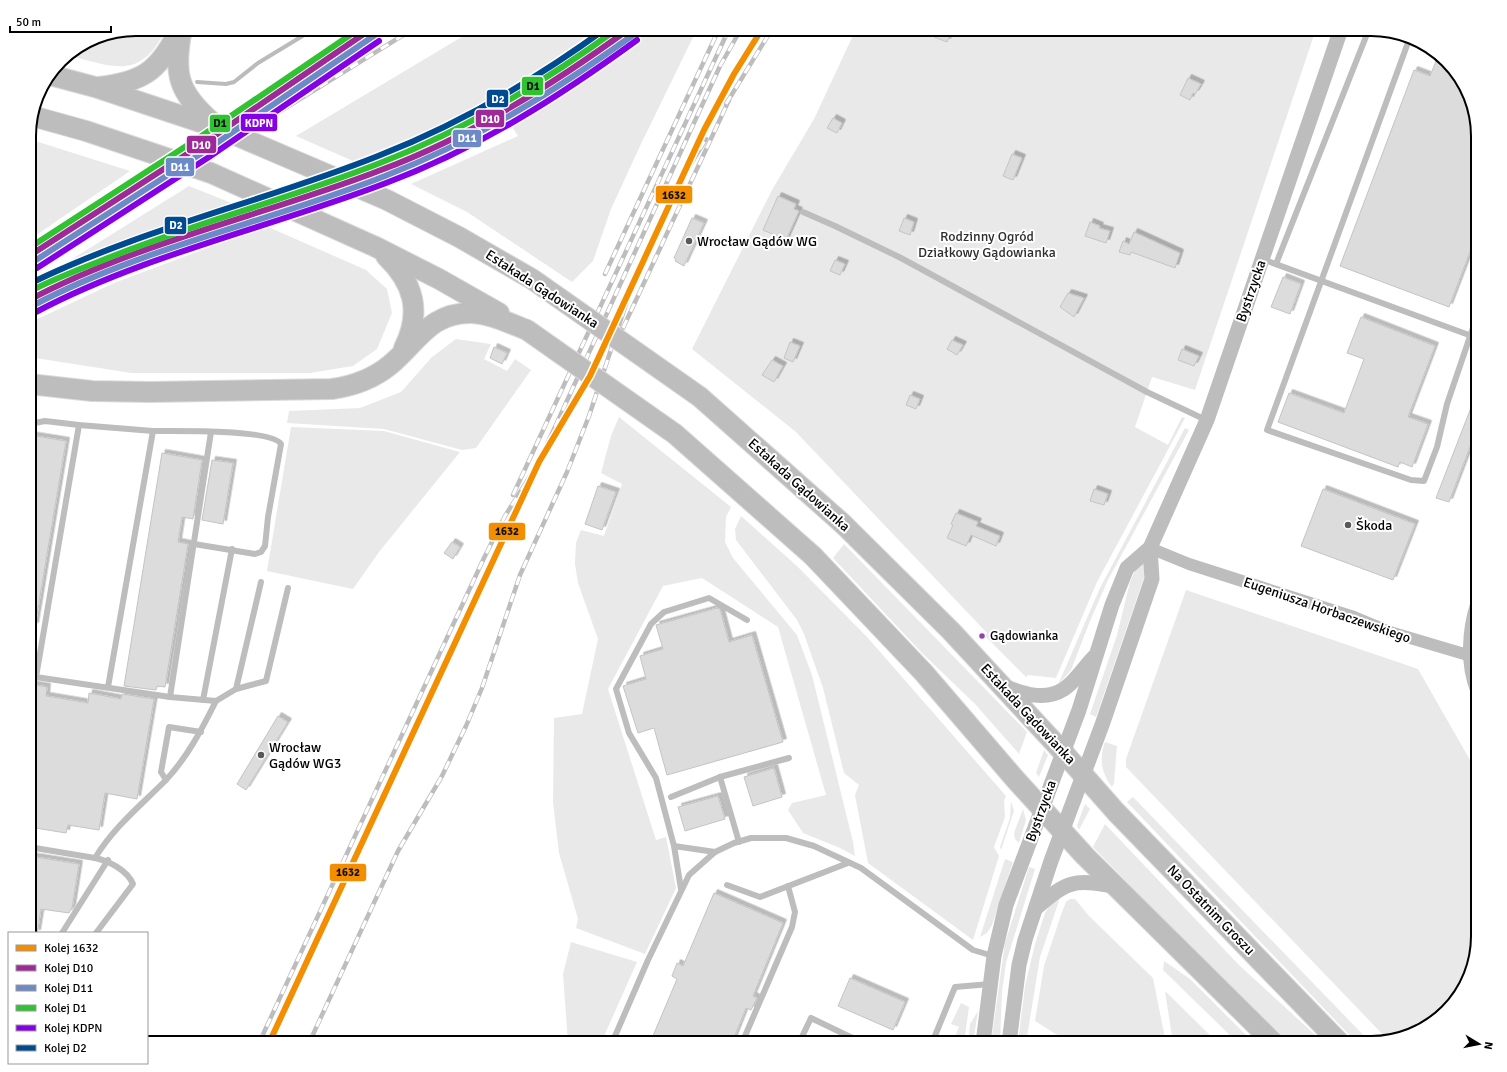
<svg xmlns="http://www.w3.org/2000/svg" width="1507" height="1072" font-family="Signika,sans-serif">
	<defs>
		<filter id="shadow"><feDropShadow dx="3.5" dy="-3.5" stdDeviation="0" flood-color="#0004"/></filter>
	</defs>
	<rect width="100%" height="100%" fill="#fff"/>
	<!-- green -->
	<g fill="#e9e9e9">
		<path d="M 136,29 L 166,29 C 141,80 115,68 68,55 L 95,37 Z"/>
		<polygon points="475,29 597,29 523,81 423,136 362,165 296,136"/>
		<polygon points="639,29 644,36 651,29 697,29 640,146 611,209 593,261 572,282 467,212 411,184 518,136 507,119 586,72"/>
		<polygon points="856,29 1316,29 1195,390 1152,377 1135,427 1168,445 1182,417 1185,418 1097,582 1056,678 1028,675 1026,677 985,636 987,633 796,432 692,349 772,190 814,119"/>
		<polygon points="29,139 130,171 29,240"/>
		<polygon points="189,186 249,210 140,247 29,294 29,286"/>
		<polygon points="266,226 366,270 387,289 392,313 377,349 353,366 310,373 131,373 29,357 29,323 114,283"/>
		<polygon points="456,339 491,344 484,359 507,371 515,359 531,370 476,448 462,450 384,429 287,423 289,411 360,408 401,392 432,357"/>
		<polygon points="619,417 731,507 726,517 725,542 733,558 797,635 812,675 853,842 855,856 840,848 803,833 788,810 792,803 826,795 778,627 702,578 663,586 608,689 656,840 666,837 676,888 645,954 576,928 578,919 559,853 553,802 554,718 582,714 598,639 578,583 575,564 576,543 581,530 604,536 622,484 601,473 611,436"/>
		<polygon points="291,427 384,431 460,452 379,552 353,589 267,571"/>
		<polygon points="1185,428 1189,430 1108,580 1090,621 1071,670 1058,685 1100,588"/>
		<polygon points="741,516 798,567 868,638 1006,796 1004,801 1005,817 994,847 999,856 973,940 868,863 855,795 859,785 844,773 823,688 804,634 797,620 736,540 735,529"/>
		<polygon points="844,544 1027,732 1019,754 975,704 922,653 833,558"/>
		<polygon points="1144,562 1147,569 1096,717 1090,714 1117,635 1130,582 1136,568"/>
		<polygon points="1186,590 1418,669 1478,774 1478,936 1472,971 1456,1001 1419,1032 1387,1039 1126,767 1126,759"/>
		<path d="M 1105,742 L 1117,746 L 1114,783 L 1112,787 C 1101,773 1099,758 1105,742 Z"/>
		<polygon points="1044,750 1048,755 1039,777 1036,773"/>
		<polygon points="1133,797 1371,1043 1357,1043 1127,802"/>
		<polygon points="1011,801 1014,811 1001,850 1000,847 1010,818"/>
		<polygon points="1085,804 1090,809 1079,830 1077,825"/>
		<polygon points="1023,809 1026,820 1019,843 1015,839 1014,833"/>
		<polygon points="1105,824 1240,966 1324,1043 1290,1043 1149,905 1093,847"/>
		<polygon points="1005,859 1013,862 992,925 987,933 980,937"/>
		<polygon points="1029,867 1035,869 1006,963 1002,992 1000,1043 991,1043 1005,943"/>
		<polygon points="1061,895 1040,957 1026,1043 1018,1043 1025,986 1035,944 1045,913 1049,906"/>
		<polygon points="1070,899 1075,899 1089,916 1153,978 1166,1043 1070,1043 1035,1021 1044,966 1062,912 1066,902"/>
		<polygon points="571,942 637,962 601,1043 568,1043 563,974"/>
		<polygon points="1164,961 1190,979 1254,1043 1238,1043 1163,970"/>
		<polygon points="1165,991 1218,1043 1173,1043"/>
		<polygon points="961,1003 969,1007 964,1043 952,1043 959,1027 951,1024"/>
		<polygon points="978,1011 973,1043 968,1043 970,1024"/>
	</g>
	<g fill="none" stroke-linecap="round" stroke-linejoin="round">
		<!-- stream -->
		<polyline stroke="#bbb" stroke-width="4" points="197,82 226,84 234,82 258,63 314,29"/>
	</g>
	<!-- building -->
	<g fill="#dcdcdc" stroke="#c4c4c4" filter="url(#shadow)">
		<polygon points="938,29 952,29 947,42 934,37"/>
		<polygon points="1439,54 1459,79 1456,86 1467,90 1478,136 1478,231 1449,307 1340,266 1414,70 1430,76"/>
		<polygon points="1188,78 1201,84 1195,94 1193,93 1190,100 1180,95"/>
		<polygon points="833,118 842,123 837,133 827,128"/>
		<polygon points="1012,154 1022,158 1013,180 1003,176"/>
		<polygon points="778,196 796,204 794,209 799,211 786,240 763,230"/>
		<polygon points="692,218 704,223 684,266 675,261 676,259 674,258"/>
		<polygon points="904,218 914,222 910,235 899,231"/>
		<polygon points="1090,222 1100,226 1099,228 1110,231 1106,243 1085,236"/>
		<polygon points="1134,232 1180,253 1175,268 1131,252 1130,255 1119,252 1123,241 1129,244"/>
		<polygon points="835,260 845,264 840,275 830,271"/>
		<polygon points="1283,277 1301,284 1290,314 1271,307"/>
		<polygon points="1068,293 1084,298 1074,317 1060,307"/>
		<polygon points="1361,317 1435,346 1408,417 1428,424 1412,467 1400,462 1398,467 1278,422 1289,393 1344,413 1364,359 1347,353"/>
		<polygon points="952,340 963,345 957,355 947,349"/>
		<polygon points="790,342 800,346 793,362 784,358"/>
		<polygon points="494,347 507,353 502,364 490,358"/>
		<polygon points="1182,349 1199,356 1194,366 1178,360"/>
		<polygon points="772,360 783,366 774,382 762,375"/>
		<polygon points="1477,392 1478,426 1449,502 1436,498"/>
		<polygon points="910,395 920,399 916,409 906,405"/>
		<polygon points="29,435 66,441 35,626 29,625"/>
		<polygon points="162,453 202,460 193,519 182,517 178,542 188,544 165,687 157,686 156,690 124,686"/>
		<polygon points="212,460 233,463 223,524 202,520"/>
		<polygon points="598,486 616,492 602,530 585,524"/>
		<polygon points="1094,489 1108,494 1104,505 1090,501"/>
		<polygon points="1323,489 1415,524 1393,580 1301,546"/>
		<polygon points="956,513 978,522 976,526 1000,536 996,546 971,535 966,546 947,538 953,525 951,524"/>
		<polygon points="452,542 460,547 453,559 444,553"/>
		<polygon points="717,608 720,609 729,642 752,635 783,742 667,775 654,728 638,733 623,686 646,679 640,656 663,649 656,625"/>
		<polygon points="29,684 47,687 46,696 88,703 89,693 121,699 122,694 154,699 137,799 105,793 99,830 68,825 66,833 29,827"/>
		<polygon points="278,716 288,722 246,790 237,784"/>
		<polygon points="774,768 782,797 753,806 744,777"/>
		<polygon points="718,796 725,819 685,831 678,807"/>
		<polygon points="29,856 79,864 72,908 69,913 41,909 37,933 29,933"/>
		<polygon points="714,893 783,923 753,996 757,998 751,1010 746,1008 732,1043 650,1043 677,979 672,976 677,963 683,966"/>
		<polygon points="850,978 905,1002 893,1030 838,1006"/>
	</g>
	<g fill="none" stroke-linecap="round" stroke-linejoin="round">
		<!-- primary casing -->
		<g stroke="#dbdbdb" stroke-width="22">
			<g id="primary">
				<path d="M 182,29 C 173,74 178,93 213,123"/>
				<polyline points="50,75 95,87 221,129"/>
				<path d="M 99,87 C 141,82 158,72 177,34"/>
				<polyline points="32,116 86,131"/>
				<polyline points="376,247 439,279 499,313"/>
				<path d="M 386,256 C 414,283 422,312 404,348"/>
				<path d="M 29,384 L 92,391 L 150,392 L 332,389 C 353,386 373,379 390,365 C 418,342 430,312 472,313 C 491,314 509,323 527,330"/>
				<polyline points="843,524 951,631 1063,752 1116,812 1340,1043"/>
				<polyline points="813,556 924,673 1015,779 1085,856 1274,1043"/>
			</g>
		</g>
		<!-- service -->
		<g stroke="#bdbdbd" stroke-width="6">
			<polyline points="1410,37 1267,430 1411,480 1424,481 1437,447 1447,404 1478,313"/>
			<polyline points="803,212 835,226 901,258 1147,392 1206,420"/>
			<polyline points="1262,259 1469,335"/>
			<polyline points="1276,264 1369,29"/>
			<polyline points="29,424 45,421 79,425 153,431 108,687"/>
			<path d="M 153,431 C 174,431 272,429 281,444 L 268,517 L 265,546 L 261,552 L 255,554 L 194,544"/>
			<polyline points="29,676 170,697 216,701 236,689 261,582"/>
			<polyline points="36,677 79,425"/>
			<polyline points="236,689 266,681 288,588"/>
			<polyline points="170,697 211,432"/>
			<polyline points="203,700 232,549"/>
			<polyline points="166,780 161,772 169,727 201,732"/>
			<polyline points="671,797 720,777"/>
			<polyline points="739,842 720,777 789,758"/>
			<polyline points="674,846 656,778 629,733 616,689 651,624 664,612 709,598 747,620"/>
			<path d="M 29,847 L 95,858 C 114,827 140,806 165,781 C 187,758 202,729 216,701"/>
			<path d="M 95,858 C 109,861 127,870 133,884 L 96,933"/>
			<polyline points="727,885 760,897 848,863"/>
			<polyline points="681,889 674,846 715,852"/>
			<polyline points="62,933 108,860"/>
			<polyline points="612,1043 648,960 689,875 715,852 734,843 751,838 786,838 814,846 861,868 973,950 993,956"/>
			<polyline points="742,1043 792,927 795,912 788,886"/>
			<polyline points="799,1043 811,1018 863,1043"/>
			<polyline points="932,1043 955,987 990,984"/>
		</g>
		<!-- minor -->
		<polyline stroke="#bdbdbd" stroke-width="12" points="1150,548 1189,564 1354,617 1390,632 1471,656"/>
		<!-- tertiary -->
		<g stroke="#bdbdbd" stroke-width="15">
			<path d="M 1478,603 C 1469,630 1467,665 1478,691"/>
			<path d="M 1003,686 C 1022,693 1044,702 1064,689 C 1074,683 1085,666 1094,657"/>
			<path d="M 1036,908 C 1068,881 1072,879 1114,886"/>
			<polyline points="983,1043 994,956 1006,905 1079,710 1112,605 1127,568 1150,548 1207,420 1341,29"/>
			<polyline points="1009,1043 1019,965 1025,940 1051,861 1102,725 1152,579 1150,548"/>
		</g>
		<!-- primary -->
		<use href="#primary" stroke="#bdbdbd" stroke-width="20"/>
		<!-- rail casing -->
		<g stroke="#bdbdbd" stroke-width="4.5">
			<g id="rail">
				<polyline points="726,104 772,29"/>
				<polyline points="681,180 706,139"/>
				<polyline points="29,267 413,29"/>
				<polyline points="605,274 719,29"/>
				<polyline points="623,328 729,100"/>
				<polyline points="513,495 729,29"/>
				<polyline points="259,1043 484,558 505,516 539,462 720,66 741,29"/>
				<polyline points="309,1043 398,851 442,776 466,726 482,688 520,575 567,472 589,416 632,286"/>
			</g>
		</g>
		<!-- rail -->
		<use href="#rail" stroke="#fff" stroke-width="3" stroke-dasharray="9" stroke-linecap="butt"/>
		<!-- primary-bridge casing -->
		<g stroke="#dbdbdb" stroke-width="22" stroke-linecap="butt">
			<g id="primary-bridge">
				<polyline points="221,129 387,200 459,237 532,279 700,397 843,524"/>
				<polyline points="86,131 211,173 376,247"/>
				<polyline points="527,330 675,434 813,556"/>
			</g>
		</g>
		<!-- primary-bridge -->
		<use href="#primary-bridge" stroke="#bdbdbd" stroke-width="20"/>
		<!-- rail-1 casing -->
		<g stroke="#fff" stroke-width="9">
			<polyline id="rail-1" points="269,1043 539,462 590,376 704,130 734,74 762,29"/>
		</g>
		<!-- rail-2 casing -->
		<g stroke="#fff" stroke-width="9">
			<g id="rail-2">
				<polyline points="29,256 201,145 371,29"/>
				<path d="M 29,300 C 139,242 266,215 381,170 C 471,136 552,85 629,29"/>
			</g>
		</g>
		<!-- rail-3 casing -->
		<g stroke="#fff" stroke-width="9">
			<g id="rail-3">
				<polyline points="33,262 205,151 375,35"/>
				<path d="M 32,306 C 143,247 269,222 385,176 C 475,141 555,91 633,35"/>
			</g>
		</g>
		<!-- rail-4 casing -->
		<g stroke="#fff" stroke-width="9">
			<g id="rail-4">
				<polyline points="29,248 197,139 359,29"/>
				<path d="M 29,292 C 51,280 75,271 98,262 C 190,224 287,200 380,163 C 465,130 543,83 617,29"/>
			</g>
		</g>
		<!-- rail-5 casing -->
		<g stroke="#fff" stroke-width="9">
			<g id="rail-5">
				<polyline points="37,268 209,157 379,41"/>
				<path d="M 36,312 C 143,255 272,227 386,183 C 477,149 559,97 637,40"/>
			</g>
		</g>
		<!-- rail-6 casing -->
		<g stroke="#fff" stroke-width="9">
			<path id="rail-6" d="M 29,284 C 141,229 263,202 378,156 C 460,124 535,80 605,29"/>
		</g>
		<!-- rail-1 -->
		<use href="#rail-1" stroke="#f28e00" stroke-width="6"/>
		<!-- rail-2 -->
		<use href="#rail-2" stroke="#9e2a97" stroke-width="6"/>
		<!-- rail-3 -->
		<use href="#rail-3" stroke="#6c8bc6" stroke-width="6"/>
		<!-- rail-4 -->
		<use href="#rail-4" stroke="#30c230" stroke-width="6"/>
		<!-- rail-5 -->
		<use href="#rail-5" stroke="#8500e5" stroke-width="6"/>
		<!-- rail-6 -->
		<use href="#rail-6" stroke="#004a8f" stroke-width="6"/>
	</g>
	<!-- markers -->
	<g fill="#595959" stroke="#fff" stroke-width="1.5">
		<circle cx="689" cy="241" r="4"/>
		<circle cx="1348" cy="525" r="4"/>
		<circle cx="261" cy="755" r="4"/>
	</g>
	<circle fill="#8e44ad" stroke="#fff" stroke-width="1.5" cx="982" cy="636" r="3.5"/>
	<g text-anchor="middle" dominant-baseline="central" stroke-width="4" stroke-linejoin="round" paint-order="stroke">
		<!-- bus labels -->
		<g font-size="13" fill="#000" stroke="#fff" text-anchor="start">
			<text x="990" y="636">Gądowianka</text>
		</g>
		<!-- park labels -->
		<g font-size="14" fill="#2e2e2e" stroke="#fff">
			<text x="987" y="236">Rodzinny Ogród<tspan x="987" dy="16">Działkowy Gądowianka</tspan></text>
		</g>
		<!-- poi labels -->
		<g font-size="14" fill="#000" stroke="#fff" text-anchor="start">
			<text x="697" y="241">Wrocław Gądów WG</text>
			<text x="1356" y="525">Škoda</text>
			<text x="269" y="747">Wrocław<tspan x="269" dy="16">Gądów WG3</tspan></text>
		</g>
		<!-- street labels -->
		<g font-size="14" fill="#000" stroke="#fff">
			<text transform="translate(542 289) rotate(33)">Estakada Gądowianka</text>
			<text transform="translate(1251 291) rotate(-71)">Bystrzycka</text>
			<text transform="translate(799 485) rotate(42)">Estakada Gądowianka</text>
			<text transform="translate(1327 610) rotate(19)">Eugeniusza Horbaczewskiego</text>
			<text transform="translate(1028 714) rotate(47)">Estakada Gądowianka</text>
			<text transform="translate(1041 811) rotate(-70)">Bystrzycka</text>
			<text transform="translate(1211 910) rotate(46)">Na Ostatnim Groszu</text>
		</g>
	</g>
	<!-- crop -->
	<path d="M0 0H1507V1072H0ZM136 36H1371A100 100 0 0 1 1471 136V936A100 100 0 0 1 1371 1036H136A100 100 0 0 1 36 936V136A100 100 0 0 1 136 36Z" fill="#fff" fill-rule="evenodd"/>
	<path fill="none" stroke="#000" stroke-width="2" d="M136 36H1371A100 100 0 0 1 1471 136V936A100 100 0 0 1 1371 1036H136A100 100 0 0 1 36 936V136A100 100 0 0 1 136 36Z"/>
	<g stroke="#fff" stroke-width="1.5">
		<rect x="521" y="76" width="23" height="20" rx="4" fill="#30c230"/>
		<rect x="486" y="89" width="23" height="19" rx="4" fill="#004a8f"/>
		<rect x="475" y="109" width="30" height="19" rx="4" fill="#9e2a97"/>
		<rect x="240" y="113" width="38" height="19" rx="4" fill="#8500e5"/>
		<rect x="209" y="114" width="22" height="19" rx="4" fill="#30c230"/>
		<rect x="452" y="129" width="30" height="19" rx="4" fill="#6c8bc6"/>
		<rect x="186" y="135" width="31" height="19" rx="4" fill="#9e2a97"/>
		<rect x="165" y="157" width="30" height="20" rx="4" fill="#6c8bc6"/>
		<rect x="655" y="185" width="38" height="19" rx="4" fill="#f28e00"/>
		<rect x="164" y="216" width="23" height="19" rx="4" fill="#004a8f"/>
		<rect x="488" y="522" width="38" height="19" rx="4" fill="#f28e00"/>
		<rect x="329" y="863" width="38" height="19" rx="4" fill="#f28e00"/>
	</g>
	<g font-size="11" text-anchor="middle" font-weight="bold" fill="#fff">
		<text x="498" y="103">D2</text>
		<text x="490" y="123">D10</text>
		<text x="259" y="127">KDPN</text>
		<text x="467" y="142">D11</text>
		<text x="201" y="149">D10</text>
		<text x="180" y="171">D11</text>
		<text x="176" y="229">D2</text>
	</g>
	<g font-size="11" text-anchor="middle" font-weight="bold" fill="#111">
		<text x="533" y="90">D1</text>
		<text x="220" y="127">D1</text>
		<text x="674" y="199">1632</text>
		<text x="507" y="535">1632</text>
		<text x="348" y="876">1632</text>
	</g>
	<!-- legend -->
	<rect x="8" y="932" width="140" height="132" fill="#ffffff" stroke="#999999"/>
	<rect x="16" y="945" width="20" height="6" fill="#f28e00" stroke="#999999"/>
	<text x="44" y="952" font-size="12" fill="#000000">Kolej 1632</text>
	<rect x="16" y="965" width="20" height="6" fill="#9e2a97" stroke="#999999"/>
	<text x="44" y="972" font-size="12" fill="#000000">Kolej D10</text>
	<rect x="16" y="985" width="20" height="6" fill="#6c8bc6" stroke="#999999"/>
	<text x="44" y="992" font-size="12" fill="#000000">Kolej D11</text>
	<rect x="16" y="1005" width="20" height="6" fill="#30c230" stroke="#999999"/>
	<text x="44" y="1012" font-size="12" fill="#000000">Kolej D1</text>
	<rect x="16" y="1025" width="20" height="6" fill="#8500e5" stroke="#999999"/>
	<text x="44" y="1032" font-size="12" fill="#000000">Kolej KDPN</text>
	<rect x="16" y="1045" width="20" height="6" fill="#004a8f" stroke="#999999"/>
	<text x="44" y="1052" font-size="12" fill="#000000">Kolej D2</text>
	<!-- north arrow -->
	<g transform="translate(1479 1044) rotate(100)" stroke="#ffffff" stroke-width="3" paint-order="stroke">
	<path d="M0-3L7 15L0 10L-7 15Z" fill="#000000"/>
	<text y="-6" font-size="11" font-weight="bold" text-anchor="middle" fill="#000000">N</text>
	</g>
	<!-- scale -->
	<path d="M10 26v6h101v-6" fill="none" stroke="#000000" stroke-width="2"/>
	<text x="16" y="26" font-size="12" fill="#000000" stroke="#ffffff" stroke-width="3" paint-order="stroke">50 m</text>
</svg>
